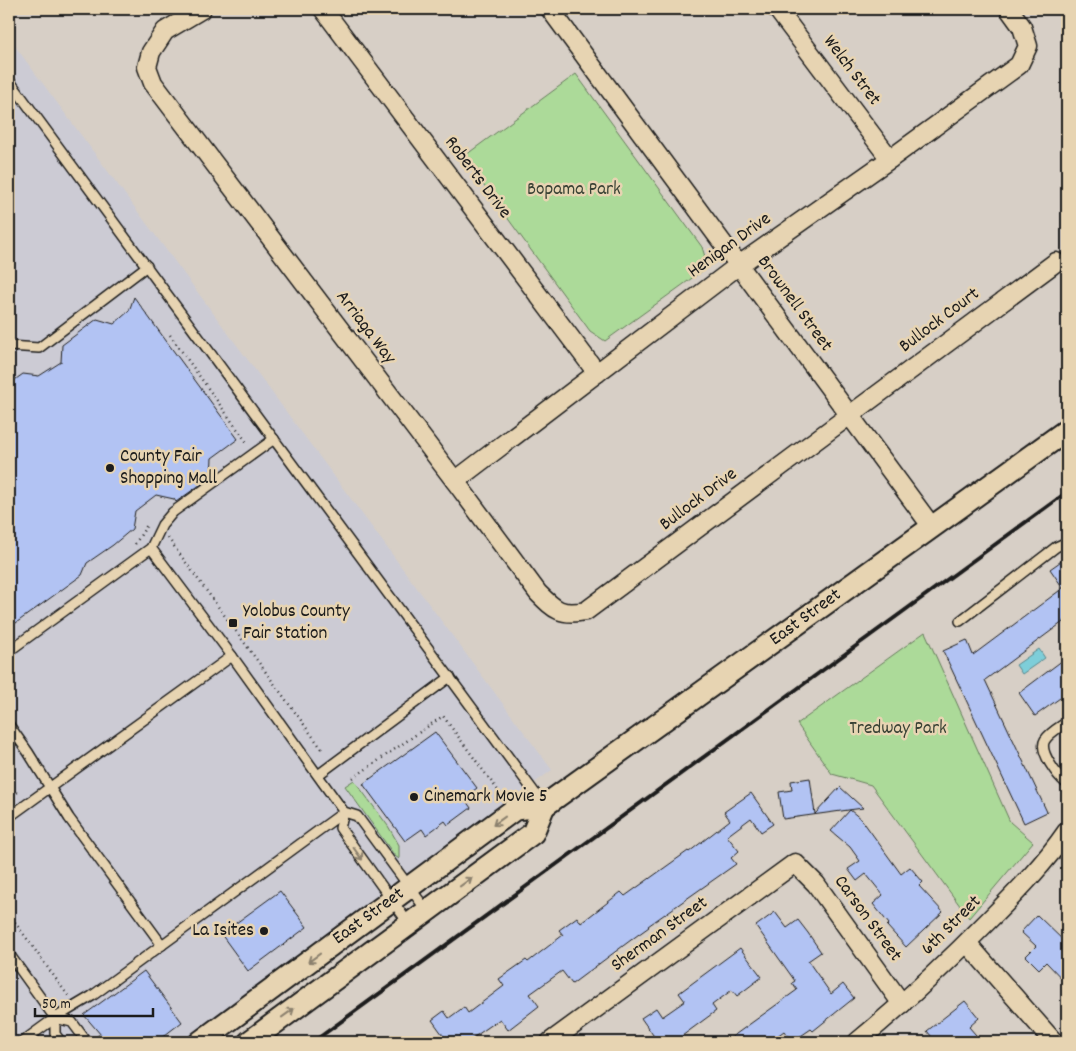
<svg xmlns="http://www.w3.org/2000/svg" width="1076" height="1051" font-family="Dekko,sans-serif">
	<rect width="100%" height="100%" fill="#d7cfc6"/>
	<filter id="ink" filterUnits="userSpaceOnUse"><feTurbulence type="fractalNoise" baseFrequency=".02" numOctaves="2"/><feDisplacementMap in="SourceGraphic" scale="10" xChannelSelector="R" yChannelSelector="G"/><feConvolveMatrix kernelMatrix="1 2 1 2 8 2 1 2 1" color-interpolation-filters="sRGB"/></filter>
	<g filter="url(#ink)">
		<!-- built -->
		<polygon fill="#cccbd4" points="9,38 552,770 183,1042 9,1042"/>
		<!-- green -->
		<g fill="#acda99" stroke="#647b5a">
			<polygon points="576,74 702,247 706,260 706,268 605,341 590,331 463,157"/>
			<polygon points="925,632 1010,822 1033,842 969,918 871,785 832,774 797,724"/>
			<polygon points="354,780 388,826 399,845 399,859 395,856 345,786"/>
		</g>
		<!-- water -->
		<polygon fill="#7eced9" stroke="#57878d" points="1039,649 1045,658 1022,674 1016,665"/>
		<!-- building -->
		<g fill="#b2c3f3" stroke="#1c1c1c">
			<polygon points="134,297 238,439 212,458 211,477 176,502 174,499 156,495 135,511 132,529 113,545 87,563 82,575 9,628 9,384 23,374 39,376 61,362 62,345 97,319 114,324 129,311"/>
			<polygon points="1067,557 1067,619 985,680 1047,812 1024,823 943,651 967,640 973,655 1063,588 1050,569"/>
			<polygon points="1067,657 1067,693 1035,716 1019,693"/>
			<polygon points="435,732 477,788 464,798 471,808 448,825 445,821 426,835 422,829 405,841 363,784"/>
			<polygon points="810,778 815,814 840,787 863,808 783,819 779,792 792,790 791,781"/>
			<polygon points="751,793 773,824 761,832 751,818 727,836 739,851 731,858 736,864 648,926 649,927 635,937 572,984 562,971 530,994 539,1006 508,1030 500,1019 467,1042 448,1042 432,1020 444,1011 449,1018 464,1007 468,1013 504,986 499,979 526,960 528,962 563,935 559,930 577,917 581,923 621,892 625,896 688,851 689,852 730,820 724,812"/>
			<polygon points="850,810 862,820 901,874 910,867 923,882 919,886 943,912 906,947 887,926 889,924 873,904 883,895 866,874 857,881 848,869 860,861 850,847 831,831"/>
			<polygon points="280,891 307,927 248,971 221,934"/>
			<polygon points="775,912 787,928 798,920 808,933 821,952 808,961 831,994 843,984 854,998 813,1031 811,1029 792,1042 784,1031 769,1042 725,1042 797,990 792,983 795,981 756,926"/>
			<polygon points="1037,915 1067,944 1067,984 1046,962 1039,969 1026,956 1036,946 1021,932"/>
			<polygon points="740,948 762,977 737,996 732,990 712,1005 716,1011 682,1036 686,1042 658,1042 641,1018 656,1008 662,1017 685,1001 679,993"/>
			<polygon points="144,971 182,1022 156,1042 107,1042 84,1015"/>
			<polygon points="965,1001 979,1018 969,1027 982,1042 936,1042 927,1031"/>
		</g>
		<g fill="none" stroke-linecap="round" stroke-linejoin="round">
			<!-- service casing -->
			<g stroke="#1c1c1c" stroke-width="12">
				<g id="service">
					<polyline points="9,80 543,804"/>
					<polyline points="9,346 39,348 147,266"/>
					<polyline points="151,548 232,656 344,812 357,816 427,911"/>
					<polyline points="960,621 1056,547 1067,542"/>
					<polyline points="9,651 151,548 162,525 173,512 274,439"/>
					<path d="M 1067,722 C 1060,727 1050,732 1045,740 C 1038,751 1058,777 1067,784"/>
					<polyline points="9,725 28,752 69,818 162,945"/>
					<polyline points="318,775 450,677"/>
					<polyline points="344,812 340,828 409,924"/>
					<polyline points="9,817 232,656"/>
					<polyline points="9,954 55,1018 55,1034 61,1042"/>
					<polyline points="55,1018 72,1022 87,1042"/>
					<polyline points="22,1042 55,1018 92,996 344,812"/>
				</g>
			</g>
			<!-- minor casing -->
			<g stroke="#1c1c1c" stroke-width="21">
				<g id="minor">
					<path d="M 202,9 L 165,31 L 151,52 L 147,67 L 153,83 L 455,481 L 538,593 C 555,610 561,616 586,611 L 1056,262"/>
					<polyline points="323,9 597,373"/>
					<polyline points="550,9 932,527"/>
					<polyline points="777,9 890,159"/>
					<polyline points="455,481 739,265 890,159 1019,65 1028,46 1022,27 1009,9"/>
					<polyline points="967,943 1054,1042"/>
					<polyline points="550,1042 795,863 816,884 902,1004"/>
					<path d="M 857,1042 C 903,1004 947,963 989,920 C 1017,892 1045,863 1067,831"/>
				</g>
			</g>
			<!-- tertiary casing -->
			<g stroke="#1c1c1c" stroke-width="25">
				<g id="tertiary">
					<polyline points="200,1042 515,809 544,806 1067,430"/>
					<polyline points="249,1042 533,833 544,806"/>
				</g>
			</g>
			<!-- path -->
			<g stroke="#1c1c1c" stroke-width="2.5" stroke-dasharray="1 4" stroke-linecap="butt">
				<polyline points="170,335 248,444"/>
				<polyline points="168,538 324,752"/>
				<polyline points="135,544 147,525"/>
				<polyline points="353,778 443,716 502,796"/>
				<polyline points="9,799 19,791"/>
				<polyline points="9,914 69,997"/>
				<polyline points="98,1035 103,1042"/>
			</g>
			<!-- service -->
			<use href="#service" stroke="#e7d4b2" stroke-width="9"/>
			<!-- minor -->
			<use href="#minor" stroke="#e7d4b2" stroke-width="18"/>
			<!-- tertiary -->
			<use href="#tertiary" stroke="#e7d4b2" stroke-width="21"/>
			<!-- rail -->
			<polyline stroke="#1c1c1c" stroke-width="4" points="313,1042 1067,492"/>
		</g>
		<!-- one-way arrows -->
		<defs><path id="oneway-shaft" d="M-6 0H5M1.5-3L5.5 0L1.5 3" fill="none" stroke-width="1.6" stroke-linecap="round" stroke-linejoin="round" transform="scale(1.25)"/></defs>
		<g stroke="#8c816e">
			<use href="#oneway-shaft" transform="translate(499 821) rotate(144)"/>
			<use href="#oneway-shaft" transform="translate(358 854) rotate(54)"/>
			<use href="#oneway-shaft" transform="translate(466 882) rotate(-36)"/>
			<use href="#oneway-shaft" transform="translate(314 958) rotate(144)"/>
			<use href="#oneway-shaft" transform="translate(288 1013) rotate(-36)"/>
		</g>
	</g>
	<!-- markers -->
	<g fill="#1c1c1c" stroke="#e7d4b2" stroke-width="2">
		<circle cx="110" cy="468" r="5"/>
		<rect x="228" y="618" width="10" height="10" rx="2.5"/>
		<circle cx="414" cy="797" r="5"/>
		<circle cx="264" cy="931" r="5"/>
	</g>
	<g text-anchor="middle" dominant-baseline="central" stroke-width="5" stroke-linejoin="round" paint-order="stroke">
		<!-- street labels -->
		<g font-size="19" fill="#1c1c1c" stroke="#e7d4b2">
			<text transform="translate(851 71) rotate(53)">Welch Stret</text>
			<text transform="translate(477 178) rotate(53)">Roberts Drive</text>
			<text transform="translate(730 246) rotate(-36)">Henigan Drive</text>
			<text transform="translate(794 304) rotate(54)">Brownell Street</text>
			<text transform="translate(940 321) rotate(-37)">Bullock Court</text>
			<text transform="translate(365 328) rotate(53)">Arriaga Way</text>
			<text transform="translate(699 500) rotate(-37)">Bullock Drive</text>
			<text transform="translate(806 618) rotate(-36)">East Street</text>
			<text transform="translate(369 917) rotate(-36)">East Street</text>
			<text transform="translate(867 919) rotate(54)">Carson Street</text>
			<text transform="translate(952 926) rotate(-45)">6th Street</text>
			<text transform="translate(660 935) rotate(-36)">Sherman Street</text>
		</g>
		<!-- park labels -->
		<g font-size="19" fill="#394235" stroke="#e7d4b2">
			<text x="574" y="190">Bopama Park</text>
			<text x="898" y="729">Tredway Park</text>
		</g>
		<!-- poi labels -->
		<g font-size="19" fill="#1c1c1c" stroke="#e7d4b2" text-anchor="start">
			<text x="120" y="457">County Fair<tspan x="120" dy="22">Shopping Mall</tspan></text>
			<text x="243" y="612">Yolobus County<tspan x="243" dy="22">Fair Station</tspan></text>
			<text x="424" y="797">Cinemark Movie 5</text>
			<text x="254" y="931" text-anchor="end">La Isites</text>
		</g>
	</g>
	<!-- margin -->
	<rect width="1076" height="1051" fill="none" stroke="#e7d4b2" stroke-width="30"/>
	<rect x="15" y="15" width="1046" height="1021" fill="none" stroke="#1c1c1c" stroke-width="2" filter="url(#ink)"/>
	<!-- scale -->
	<path d="M35 1008v8h118v-8" fill="none" stroke="#1c1c1c" stroke-width="2.5"/>
	<text x="42" y="1008" font-size="15" fill="#1c1c1c" stroke="#e7d4b2" stroke-width="4" paint-order="stroke">50 m</text>
</svg>
